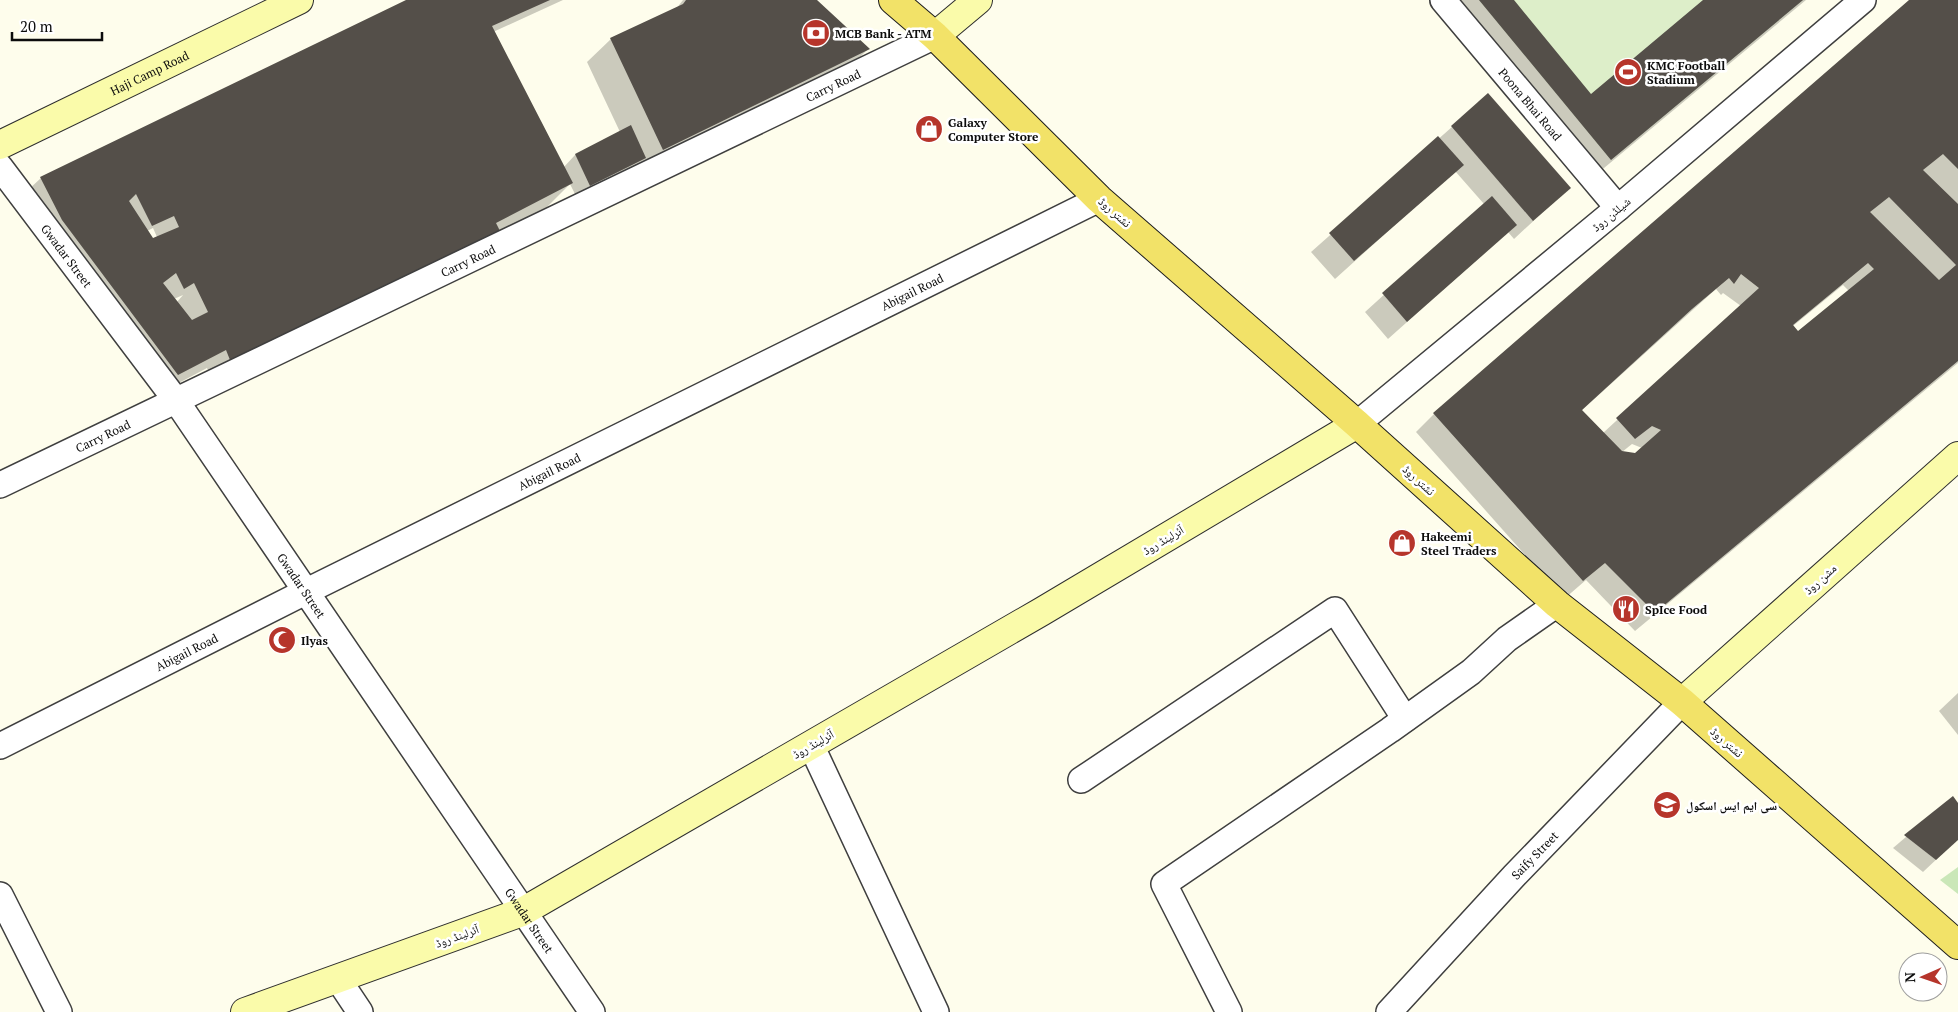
<svg xmlns="http://www.w3.org/2000/svg" width="1958" height="1012" font-family="'PT Serif','Noto Naskh Arabic',serif">
	<rect width="100%" height="100%" fill="#fefdec"/>
	<!-- green -->
	<polygon fill="#cae7b8" points="1958,867 1958,894 1940,880"/>
	<!-- pitch -->
	<polygon fill="#ddeec9" points="1479,0 1803,0 1611,160"/>
	<!-- shadow -->
	<g fill="#0003" fill-rule="evenodd">
		<path d="M 409,0 L 563,0 L 493,32 L 563,168 L 575,155 L 620,132 L 587,62 L 611,39 L 676,9 L 683,0 L 816,0 L 868,49 L 845,72 L 577,198 L 570,184 L 547,207 L 214,383 L 207,368 L 160,393 L 28,190 L 41,178 ZM 153,228 L 157,237 L 153,239 L 147,231 ZM 183,295 L 177,302 L 174,299 Z"/>
		<polygon points="1446,0 1512,0 1590,96 1705,0 1806,0 1592,178"/>
		<path d="M 1911,0 L 1958,0 L 1958,363 L 1635,631 L 1586,580 L 1564,599 L 1416,432 L 1434,414 ZM 1843,285 L 1849,291 L 1799,333 L 1793,326 ZM 1716,289 L 1721,295 L 1723,293 L 1741,306 L 1603,433 L 1581,411 ZM 1632,444 L 1642,448 L 1635,454 L 1622,452 Z"/>
		<polygon points="1488,95 1569,188 1514,239 1508,232 1388,339 1365,312 1484,204 1455,171 1335,279 1311,252"/>
		<polygon points="1958,693 1958,735 1939,711"/>
		<polygon points="1952,798 1958,804 1958,839 1923,872 1893,848"/>
	</g>
	<!-- building -->
	<g fill="#544f49" fill-rule="evenodd">
		<path d="M 406,0 L 550,0 L 492,26 L 573,183 L 496,223 L 500,231 L 232,365 L 226,350 L 178,375 L 62,220 L 40,177 ZM 136,194 L 152,226 L 174,216 L 179,227 L 153,238 L 129,201 ZM 176,273 L 184,289 L 194,283 L 208,312 L 192,320 L 163,283 Z"/>
		<polygon points="686,0 817,0 870,49 663,150 610,38 683,4"/>
		<polygon points="1479,0 1514,0 1591,94 1703,0 1803,0 1611,160"/>
		<path d="M 1909,0 L 1958,0 L 1958,169 L 1943,154 L 1923,170 L 1958,204 L 1958,361 L 1655,613 L 1605,563 L 1583,581 L 1433,413 ZM 1889,197 L 1956,265 L 1939,280 L 1870,212 ZM 1868,263 L 1874,269 L 1798,331 L 1793,325 ZM 1741,274 L 1759,288 L 1616,418 L 1635,439 L 1652,426 L 1661,430 L 1635,453 L 1622,451 L 1582,410 L 1692,309 L 1729,278 L 1734,284 Z"/>
		<polygon points="1488,93 1571,188 1533,221 1451,126"/>
		<polygon points="631,125 646,158 590,186 575,154"/>
		<polygon points="1438,136 1464,165 1354,261 1329,233"/>
		<polygon points="1492,196 1517,225 1407,322 1382,293"/>
		<polygon points="1953,796 1958,803 1958,840 1936,860 1904,835"/>
	</g>
	<g fill="none" stroke-linecap="round" stroke-linejoin="round">
		<!-- street casing -->
		<g stroke="#3f3f3f" stroke-width="28">
			<g id="street">
				<path id="s1" d="M 1443,0 L 1618,208"/>
				<path id="s2" d="M 0,167 L 175,399 L 592,1012"/>
				<polyline points="1357,424 1618,208 1863,0"/>
				<path id="s3" d="M 0,485 L 935,36"/>
				<polyline points="811,745 936,1012"/>
				<path id="s4" d="M 0,746 L 305,592 L 1099,199"/>
				<polyline points="1081,780 1335,610 1405,719"/>
				<polyline points="0,895 59,1012"/>
				<polyline points="338,979 360,1012"/>
				<polyline points="1229,1012 1164,884 1390,730 1471,672 1507,639 1557,604"/>
				<path id="s5" d="M 1389,1012 L 1514,876 L 1682,702"/>
			</g>
		</g>
		<!-- secondary casing -->
		<g stroke="#2e2e2e" stroke-width="30">
			<g id="secondary">
				<polyline points="935,36 978,0"/>
				<path id="s6" d="M 0,145 L 299,0"/>
				<polyline points="1682,702 1958,456"/>
				<polyline points="245,1012 522,912 1041,612 1357,424"/>
			</g>
		</g>
		<!-- primary casing -->
		<g stroke="#1d1d1d" stroke-width="30">
			<polyline id="primary" points="893,0 935,36 1099,199 1357,424 1557,604 1682,702 1958,945"/>
		</g>
		<!-- street -->
		<use href="#street" stroke="#fff" stroke-width="25"/>
		<!-- secondary -->
		<use href="#secondary" stroke="#fafbaa" stroke-width="28"/>
		<!-- primary -->
		<use href="#primary" stroke="#f2e268" stroke-width="28"/>
	</g>
	<!-- icons -->
	<defs>
		<g id="bank-disc" transform="scale(1.4375)"><circle r="9.5" fill="#b6352b" stroke="#fff"/><path d="M-6-4H6V4H-6ZM0-2.3a2.3 2.3 0 1 0 0 4.6a2.3 2.3 0 1 0 0-4.6Z" fill="#fff"/></g>
		<g id="stadium-disc" transform="scale(1.4375)"><circle r="9.5" fill="#b6352b" stroke="#fff"/><path d="M0-5a6.5 5 0 1 0 0 10a6.5 5 0 1 0 0-10ZM-3.5-1.8h7v3.6h-7Z" fill="#fff"/></g>
		<g id="shop-disc" transform="scale(1.4375)"><circle r="9.5" fill="#b6352b" stroke="#fff"/><path d="M-5-2.5h2.3a2.7 3.5 0 0 1 5.4 0H5L5.5 6h-11ZM-1.5-2.5h3a1.5 2.3 0 0 0-3 0Z" fill="#fff"/></g>
		<g id="restaurant-disc" transform="scale(1.4375)"><circle r="9.5" fill="#b6352b" stroke="#fff"/><path d="M-5-6h1v4h1v-4h1v4h1v-4h1v5L-1.5 .5V6h-2V.5L-5-1ZM5-6V6H3V1.5H1.5Q1.5-4 5-6Z" fill="#fff"/></g>
		<g id="mosque-disc" transform="scale(1.4375)"><circle r="9.5" fill="#b6352b" stroke="#fff"/><path d="M3.5-4.9A6 6 0 1 0 3.5 4.9A5 5 0 1 1 3.5-4.9Z" fill="#fff"/></g>
		<g id="school-disc" transform="scale(1.4375)"><circle r="9.5" fill="#b6352b" stroke="#fff"/><path d="M0-5L7-2L0 1L-7-2ZM-4 1L0 2.5L4 1V4Q0 6-4 4Z" fill="#fff"/></g>
	</defs>
	<g fill-rule="evenodd">
		<use href="#bank-disc" x="816" y="33"/>
		<use href="#stadium-disc" x="1628" y="72"/>
		<use href="#shop-disc" x="929" y="129"/>
		<use href="#shop-disc" x="1402" y="543"/>
		<use href="#restaurant-disc" x="1626" y="609"/>
		<use href="#mosque-disc" x="282" y="640"/>
		<use href="#school-disc" x="1667" y="805"/>
	</g>
	<g text-anchor="middle" dominant-baseline="central" stroke-width="5" stroke-linejoin="round" paint-order="stroke">
		<!-- poi labels -->
		<g font-size="12" font-weight="bold" fill="#0c0c0c" stroke="#fff" text-anchor="start">
			<text x="835" y="33">MCB Bank - ATM</text>
			<text x="1647" y="65">KMC Football<tspan x="1647" dy="14">Stadium</tspan></text>
			<text x="948" y="122">Galaxy<tspan x="948" dy="14">Computer Store</tspan></text>
			<text x="1421" y="536">Hakeemi<tspan x="1421" dy="14">Steel Traders</tspan></text>
			<text x="1645" y="609">SpIce Food</text>
			<text x="301" y="640">Ilyas</text>
			<text x="1686" y="805">سی ایم ایس اسکول</text>
		</g>
		<!-- street labels -->
		<g font-size="12" fill="#0c0c0c" stroke="#fff">
			<text stroke="none"><textPath href="#s6" startOffset="166">Haji Camp Road</textPath></text>
			<text stroke="none"><textPath href="#s3" startOffset="924">Carry Road</textPath></text>
			<text stroke="none"><textPath href="#s1" startOffset="136">Poona Bhai Road</textPath></text>
			<text transform="translate(1115 212) rotate(41)">نشتر روڈ</text>
			<text transform="translate(1611 214) rotate(-40)">شیلڈن روڈ</text>
			<text stroke="none"><textPath href="#s2" startOffset="111">Gwadar Street</textPath></text>
			<text stroke="none"><textPath href="#s3" startOffset="519">Carry Road</textPath></text>
			<text stroke="none"><textPath href="#s4" startOffset="1019">Abigail Road</textPath></text>
			<text stroke="none"><textPath href="#s3" startOffset="114">Carry Road</textPath></text>
			<text stroke="none"><textPath href="#s4" startOffset="614">Abigail Road</textPath></text>
			<text transform="translate(1419 480) rotate(42)">نشتر روڈ</text>
			<text transform="translate(1163 540) rotate(-31)">آئرلینڈ روڈ</text>
			<text transform="translate(1820 579) rotate(-42)">مشن روڈ</text>
			<text stroke="none"><textPath href="#s2" startOffset="516">Gwadar Street</textPath></text>
			<text stroke="none"><textPath href="#s4" startOffset="209">Abigail Road</textPath></text>
			<text transform="translate(1727 742) rotate(41)">نشتر روڈ</text>
			<text transform="translate(813 744) rotate(-30)">آئرلینڈ روڈ</text>
			<text stroke="none"><textPath href="#s5" startOffset="214">Saify Street</textPath></text>
			<text stroke="none"><textPath href="#s2" startOffset="921">Gwadar Street</textPath></text>
			<text transform="translate(457 936) rotate(-20)">آئرلینڈ روڈ</text>
		</g>
	</g>
	<!-- north arrow -->
	<g transform="translate(1923 977) rotate(268)"><circle r="24" fill="#ffffff" stroke="#9e9e9e"/>
	<path d="M0-4L9 19L0 12L-9 19Z" fill="#b6352b"/>
	<text y="-8" font-size="14" font-weight="bold" text-anchor="middle" fill="#0c0c0c">N</text>
	</g>
	<!-- scale -->
	<path d="M12 32v8h90v-8" fill="none" stroke="#0c0c0c" stroke-width="2.5"/>
	<text x="20" y="32" font-size="15" fill="#0c0c0c" stroke="#ffffff" stroke-width="4" paint-order="stroke">20 m</text>
</svg>
